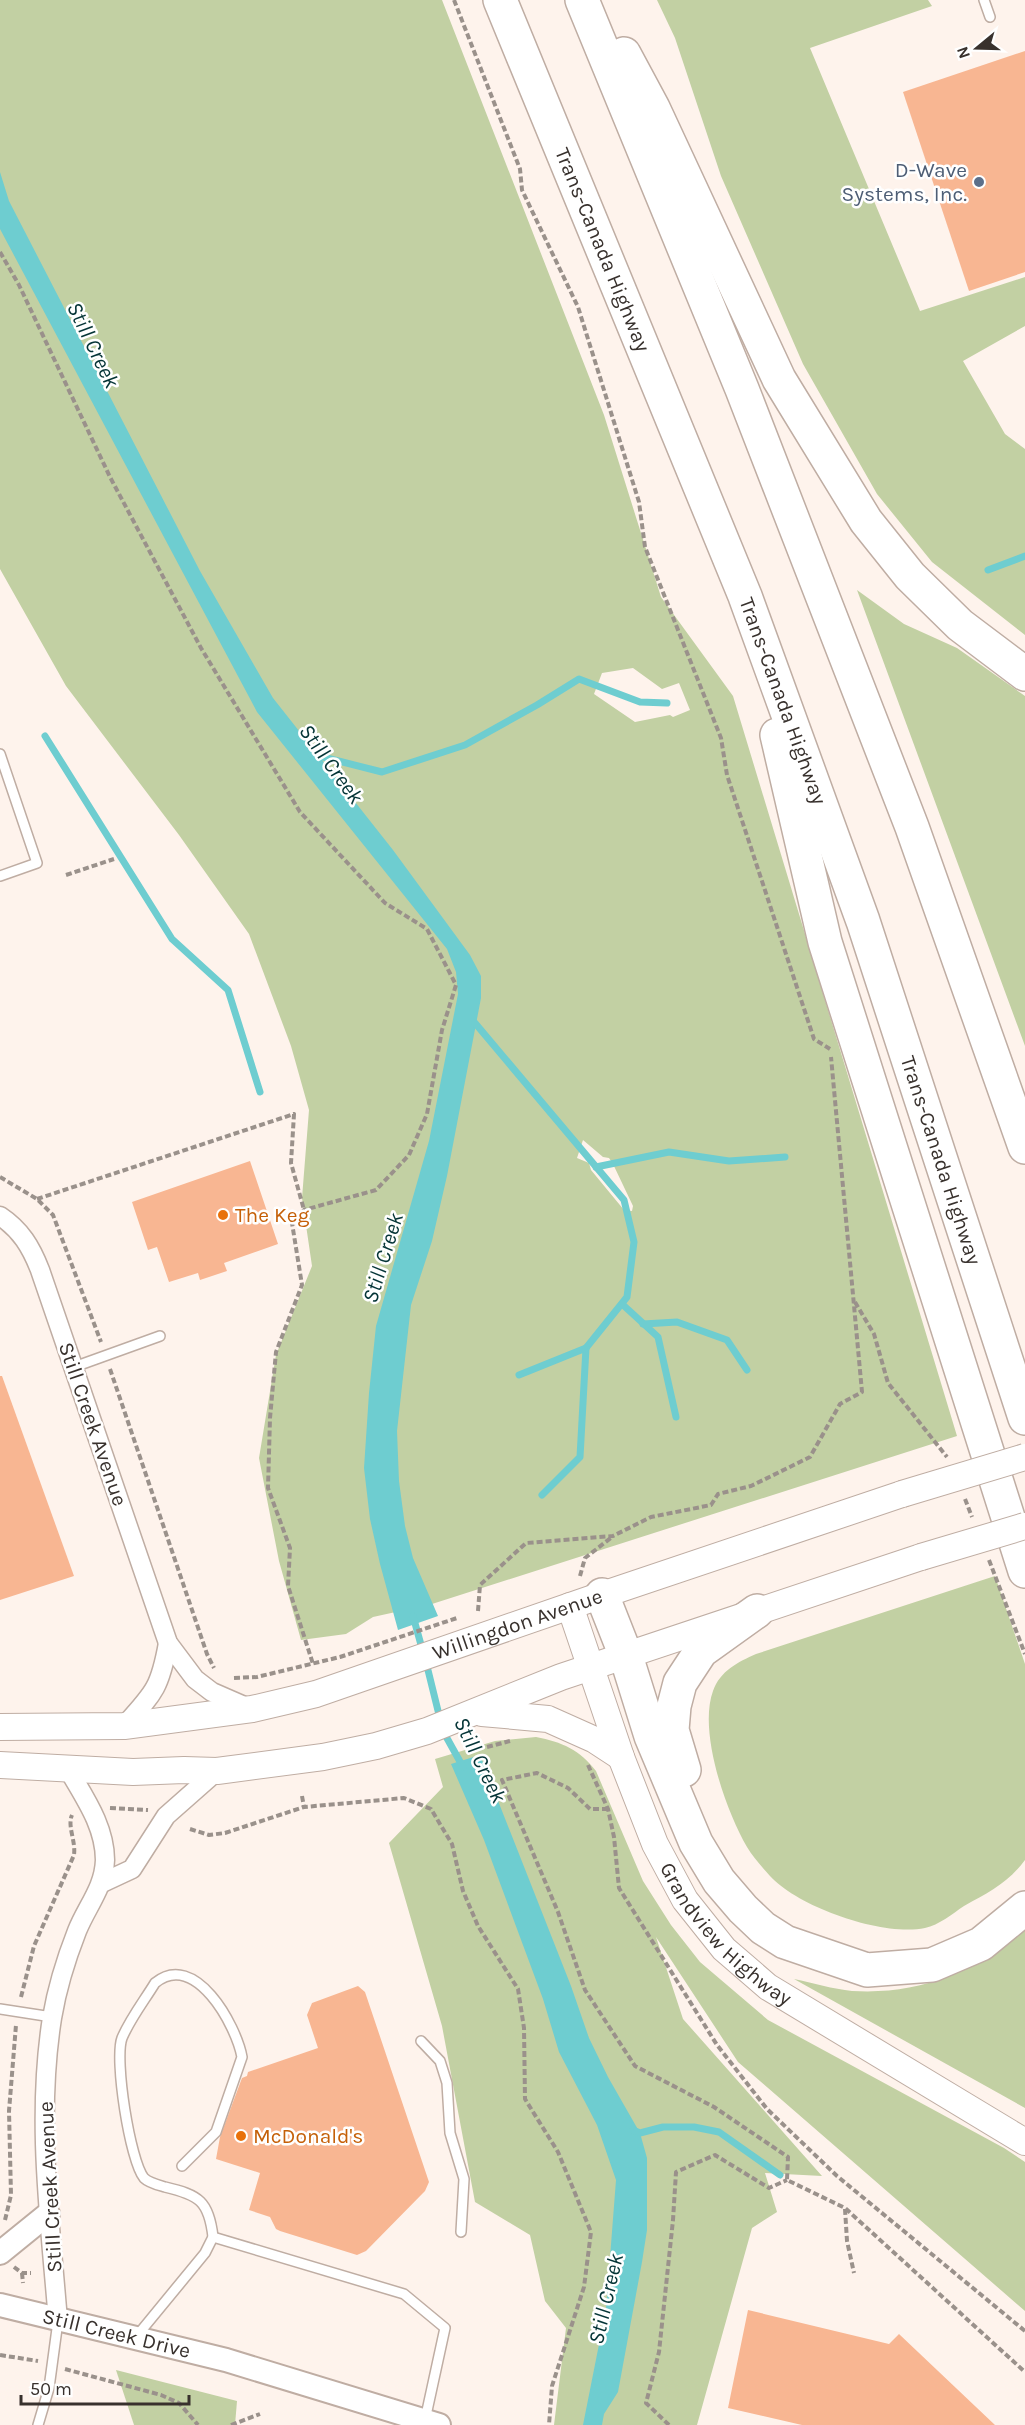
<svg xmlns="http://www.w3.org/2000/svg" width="1025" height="2425" font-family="Karla,sans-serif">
	<rect width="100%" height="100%" fill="#fef3ec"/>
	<!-- green -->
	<g fill="#c2d0a3" fill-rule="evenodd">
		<path d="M 0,0 L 442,0 L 604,415 L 661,597 L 733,696 L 957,1436 L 432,1604 L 373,1617 L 346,1634 L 301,1640 L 279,1561 L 259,1458 L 276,1355 L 312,1266 L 302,1198 L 309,1110 L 291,1046 L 249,934 L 179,835 L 66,686 L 0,569 ZM 633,668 L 662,689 L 679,683 L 690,710 L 673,717 L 670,715 L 635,722 L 594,694 L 602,673 ZM 583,1140 L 603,1157 L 609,1158 L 613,1164 L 633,1206 L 632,1211 L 624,1210 L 591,1170 L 589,1163 L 577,1158 Z"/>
		<polygon points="657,0 928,0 932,6 810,48 920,311 1025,277 1025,326 963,361 1005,434 1025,449 1025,635 932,562 877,494 803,364 721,176 675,38"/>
		<polygon points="857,590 904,624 957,648 1025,696 1025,1046"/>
		<path d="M 995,1576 L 1025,1664 L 1025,1860 C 1007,1884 989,1892 964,1906 C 952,1914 939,1925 925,1928 C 883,1937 798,1907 770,1876 C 762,1867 753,1857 747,1847 C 726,1811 698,1732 713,1691 C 720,1671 738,1662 756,1654 Z"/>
		<path d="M 536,1737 C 562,1742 580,1750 596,1771 L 643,1881 L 671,1925 L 700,1962 L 768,2020 L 1004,2148 L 1025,2162 L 1025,2311 L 738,2062 L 656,1937 L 683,2019 L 822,2176 L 765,2173 L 777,2212 L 752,2228 L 697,2425 L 554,2425 L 566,2328 L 545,2301 L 530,2235 L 475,2202 L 442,2026 L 389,1843 L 443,1787 L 435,1759 L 495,1741 Z"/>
		<path d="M 1025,1930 L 1025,2108 L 794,1979 C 813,1983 833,1989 852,1991 C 922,1995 971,1972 1025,1930 Z"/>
		<polygon points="116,2370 237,2401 235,2425 134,2425"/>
	</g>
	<!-- water -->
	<g fill="#6ecdd0">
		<polygon points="0,172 9,201 200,571 273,698 393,850 470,955 481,976 481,998 447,1176 432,1241 411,1305 397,1431 399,1481 405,1526 413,1558 438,1616 398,1630 380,1564 370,1519 364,1468 369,1393 376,1326 429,1141 458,994 456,972 447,949 257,712 0,229"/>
		<polygon points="480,1755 571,1986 589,2038 608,2077 640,2133 647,2158 647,2230 642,2262 618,2392 604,2414 602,2425 583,2425 606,2309 616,2180 597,2125 559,2052 543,1999 484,1840 451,1764"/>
	</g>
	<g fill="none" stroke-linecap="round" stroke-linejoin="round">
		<!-- stream -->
		<g stroke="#6ecdd0" stroke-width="7">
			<polyline points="988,570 1025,556"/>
			<polyline points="45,736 172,939 228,990 260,1092"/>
			<polyline points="311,754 382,772 465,745 537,705 579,679 640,702 667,703"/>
			<polyline points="475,1023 624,1200 634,1242 627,1297 586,1348 580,1457 542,1495"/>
			<polyline points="596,1167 669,1152 729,1161 785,1157"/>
			<polyline points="622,1304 658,1337 676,1417"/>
			<polyline points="643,1324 677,1322 727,1340 747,1370"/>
			<polyline points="519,1375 586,1348"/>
			<polyline points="413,1616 423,1652"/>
			<polyline points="426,1662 443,1731 463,1767"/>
			<polyline points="633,2130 640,2133 663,2127 694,2127 719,2132 780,2175"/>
		</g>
	</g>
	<!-- building -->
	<g fill="#f8b692">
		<polygon points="1025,51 1025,272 969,291 903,92"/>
		<polygon points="250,1161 278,1244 224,1263 227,1271 200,1280 198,1273 169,1282 157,1247 148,1250 132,1202"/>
		<polygon points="0,1376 2,1376 74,1576 0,1600"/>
		<polygon points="358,1986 365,1992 429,2182 425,2191 366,2251 357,2255 280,2231 276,2229 270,2217 249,2210 260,2173 216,2159 220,2137 242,2078 247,2076 248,2072 318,2048 307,2015 312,2003"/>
		<polygon points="748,2310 889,2344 899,2334 995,2425 802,2425 728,2408"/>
	</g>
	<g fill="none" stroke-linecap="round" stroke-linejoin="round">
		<!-- service casing -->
		<g stroke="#bfada3" stroke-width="12">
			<g id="service">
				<polyline points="984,0 990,17"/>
				<polyline points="0,754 37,863 0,876"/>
				<polyline points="74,1367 160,1336"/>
				<polyline points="0,2009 52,2017"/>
				<polyline points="421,2041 440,2061 447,2083 450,2133 464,2179 461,2232"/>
				<polyline points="213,2237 404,2294 445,2328 425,2420"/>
				<path d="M 136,2337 L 205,2253 L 213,2237 C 209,2201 199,2195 165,2187 C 158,2185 149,2183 144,2178 C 130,2161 114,2059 122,2038 C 130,2019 144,2001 155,1983 C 195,1950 236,2025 242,2057 L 216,2132 L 182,2166"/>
				<polyline points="38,2425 49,2388 58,2321"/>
			</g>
		</g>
		<!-- minor casing -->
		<g stroke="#bfada3" stroke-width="21">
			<g id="minor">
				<path d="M 0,1216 C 21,1230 31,1247 40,1270 L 168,1643 L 195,1679 L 212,1692 L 251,1709"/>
				<path d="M 124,1726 C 154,1693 160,1688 168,1643"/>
				<polyline points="102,1883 132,1869 166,1816 217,1771"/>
				<path d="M 58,2321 C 50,2220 36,2119 52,2018 C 57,1988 66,1959 77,1931 C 87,1906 104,1888 105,1860 C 105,1826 84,1797 68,1769"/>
			</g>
		</g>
		<!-- tertiary casing -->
		<g stroke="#bfada3" stroke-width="26">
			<g id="tertiary">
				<polyline points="0,2253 48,2214"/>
				<path id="s1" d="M 0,2305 L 226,2360 L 439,2425"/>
			</g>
		</g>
		<!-- secondary casing -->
		<g stroke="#bfada3" stroke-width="28">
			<g id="secondary">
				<path id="s2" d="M 570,1606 L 621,1757 L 655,1844 L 685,1900 L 724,1949 L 768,1987 L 1025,2142"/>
				<polyline points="482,1713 548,1719 595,1740 621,1757"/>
				<path id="s3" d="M 0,1727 L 124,1726 L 252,1709 L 316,1694 L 602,1595 L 902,1494"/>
				<polyline points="0,1765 133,1772 184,1770 217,1771 323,1757 376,1746 427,1731 561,1677 921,1557"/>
			</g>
		</g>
		<!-- motorway casing -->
		<g stroke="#bfada3" stroke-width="36">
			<g id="motorway">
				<path id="s4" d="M 500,0 L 745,596 L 863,921 L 1025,1418"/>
				<polyline points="582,0 742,389 912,827 1025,1147"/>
				<polyline points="624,54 653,108 779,379 866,521 910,576 960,625 1025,674"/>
				<polyline points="777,735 825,942 1025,1571"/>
				<polyline points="602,1595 626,1656 651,1736 696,1843 719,1881 743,1909 763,1928 785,1942 867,1970 932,1965 981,1944 1025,1908"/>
				<polyline points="684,1770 672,1730 674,1706 680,1683 701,1651 757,1611"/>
			</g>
		</g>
		<!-- path -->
		<g stroke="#9a918b" stroke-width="4" stroke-dasharray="6 3" stroke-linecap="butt">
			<polyline points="454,0 520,169 522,190 578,307 639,502 645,547 721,738 727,775 814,1039 830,1049"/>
			<polyline points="0,252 19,285 110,477 201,648 300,812 385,903 427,929 456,985 442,1030 427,1114 409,1155 376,1190 304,1210 292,1223 302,1285 276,1352 270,1418 268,1488 290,1548 288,1586 313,1664"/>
			<polyline points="66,875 114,859"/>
			<polyline points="0,1177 37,1199 53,1215 101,1342"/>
			<polyline points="37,1199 294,1114 291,1163 304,1210"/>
			<polyline points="855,1302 874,1334 888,1383 947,1457"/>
			<polyline points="110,1369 207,1654 214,1668"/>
			<polyline points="965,1499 972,1517"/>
			<polyline points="989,1560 1025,1654"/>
			<polyline points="580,1576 585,1558 612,1537"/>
			<polyline points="478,1611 480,1585 526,1543 613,1536 651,1517 711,1505 718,1494 751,1486 810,1457 840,1404 862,1392 831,1057"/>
			<polyline points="234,1678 257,1677 340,1657 457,1618"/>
			<polyline points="487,1747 510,1741"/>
			<polyline points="588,1765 608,1809 614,1837 619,1888 717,2045 767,2109 837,2176 1025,2331"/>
			<polyline points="302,1796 304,1807 404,1798 431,1809 452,1844 463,1891 478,1926 518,1989 524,2028 525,2099 558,2152 591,2232 584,2287 552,2386 549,2425"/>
			<polyline points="110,1808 148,1810"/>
			<polyline points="608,1809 590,1809 568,1788 537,1773 502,1780 558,1912 585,1990 635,2066 714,2107 788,2157 787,2180 845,2208 1025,2372"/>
			<polyline points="190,1829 209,1835 225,1833 304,1807"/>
			<path d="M 21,1997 L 34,1946 L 74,1855 C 76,1841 67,1826 72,1815"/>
			<polyline points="845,2209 847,2241 854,2273"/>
			<polyline points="5,2220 11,2195 9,2111 16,2025"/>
			<polyline points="14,2267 22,2273 31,2273"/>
			<polyline points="22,2273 23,2283"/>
			<polyline points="0,2355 38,2361"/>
			<polyline points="65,2369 161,2395 179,2403 198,2425"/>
			<polyline points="231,2425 260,2414"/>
			<polyline points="669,2425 646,2403 659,2352 673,2220 676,2172 715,2155 769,2188 787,2180"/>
		</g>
		<!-- service -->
		<use href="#service" stroke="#fff" stroke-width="9"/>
		<!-- minor -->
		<use href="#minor" stroke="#fff" stroke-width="18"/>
		<!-- tertiary -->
		<use href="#tertiary" stroke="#fff" stroke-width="22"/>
		<!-- secondary -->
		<use href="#secondary" stroke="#fff" stroke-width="26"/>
		<!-- motorway -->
		<use href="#motorway" stroke="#fff" stroke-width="33"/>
		<!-- secondary-bridge casing -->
		<g stroke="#bfada3" stroke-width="28" stroke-linecap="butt">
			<g id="secondary-bridge">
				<polyline points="902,1494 1025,1457"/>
				<polyline points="921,1557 1025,1526"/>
			</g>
		</g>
		<!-- secondary-bridge -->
		<use href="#secondary-bridge" stroke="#fff" stroke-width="26"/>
	</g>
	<!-- markers -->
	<circle fill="#5c6f8a" stroke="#fff" stroke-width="2" cx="979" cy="182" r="6"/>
	<g fill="#e8710a" stroke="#fff" stroke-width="2">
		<circle cx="223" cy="1215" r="6"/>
		<circle cx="241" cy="2136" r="6"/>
	</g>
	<g text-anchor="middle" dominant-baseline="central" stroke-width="5" stroke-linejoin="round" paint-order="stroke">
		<!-- service labels -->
		<g font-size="21" fill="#4e5e75" stroke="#fff" text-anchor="end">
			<text x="967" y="170">D-Wave<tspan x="967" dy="24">Systems, Inc.</tspan></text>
		</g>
		<!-- street labels -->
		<g font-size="21" fill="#38312d" stroke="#fff">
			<text stroke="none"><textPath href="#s4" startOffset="270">Trans-Canada Highway</textPath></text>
			<text stroke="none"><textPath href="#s4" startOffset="756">Trans-Canada Highway</textPath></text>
			<text stroke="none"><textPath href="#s4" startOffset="1242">Trans-Canada Highway</textPath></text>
			<text transform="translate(93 1424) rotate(71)">Still Creek Avenue</text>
			<text stroke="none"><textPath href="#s3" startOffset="532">Willingdon Avenue</textPath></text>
			<text stroke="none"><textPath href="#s2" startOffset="369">Grandview Highway</textPath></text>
			<text transform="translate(50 2187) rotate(-93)">Still Creek Avenue</text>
			<text stroke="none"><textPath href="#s1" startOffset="120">Still Creek Drive</textPath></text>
		</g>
		<!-- food labels -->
		<g font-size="21" fill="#c56008" stroke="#fff" text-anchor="start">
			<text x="235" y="1215">The Keg</text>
			<text x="253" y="2136">McDonald's</text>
		</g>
		<!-- water labels -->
		<g font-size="22" font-style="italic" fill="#043436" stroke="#fff">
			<text transform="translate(93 345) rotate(64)">Still Creek</text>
			<text transform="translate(331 764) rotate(54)">Still Creek</text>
			<text transform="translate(383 1258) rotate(-73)">Still Creek</text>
			<text transform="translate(480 1760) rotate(64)">Still Creek</text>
			<text transform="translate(606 2299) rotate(-77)">Still Creek</text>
		</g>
	</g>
	<!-- north arrow -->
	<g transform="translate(977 48) rotate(251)" stroke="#ffffff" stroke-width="4.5" paint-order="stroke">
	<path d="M0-4.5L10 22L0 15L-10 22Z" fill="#38312d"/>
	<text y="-9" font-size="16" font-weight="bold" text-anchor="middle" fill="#38312d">N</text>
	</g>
	<!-- scale -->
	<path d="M21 2395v9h168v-9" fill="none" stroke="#38312d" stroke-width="3"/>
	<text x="30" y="2395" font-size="18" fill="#38312d" stroke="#ffffff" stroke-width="4.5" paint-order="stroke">50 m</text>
</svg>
